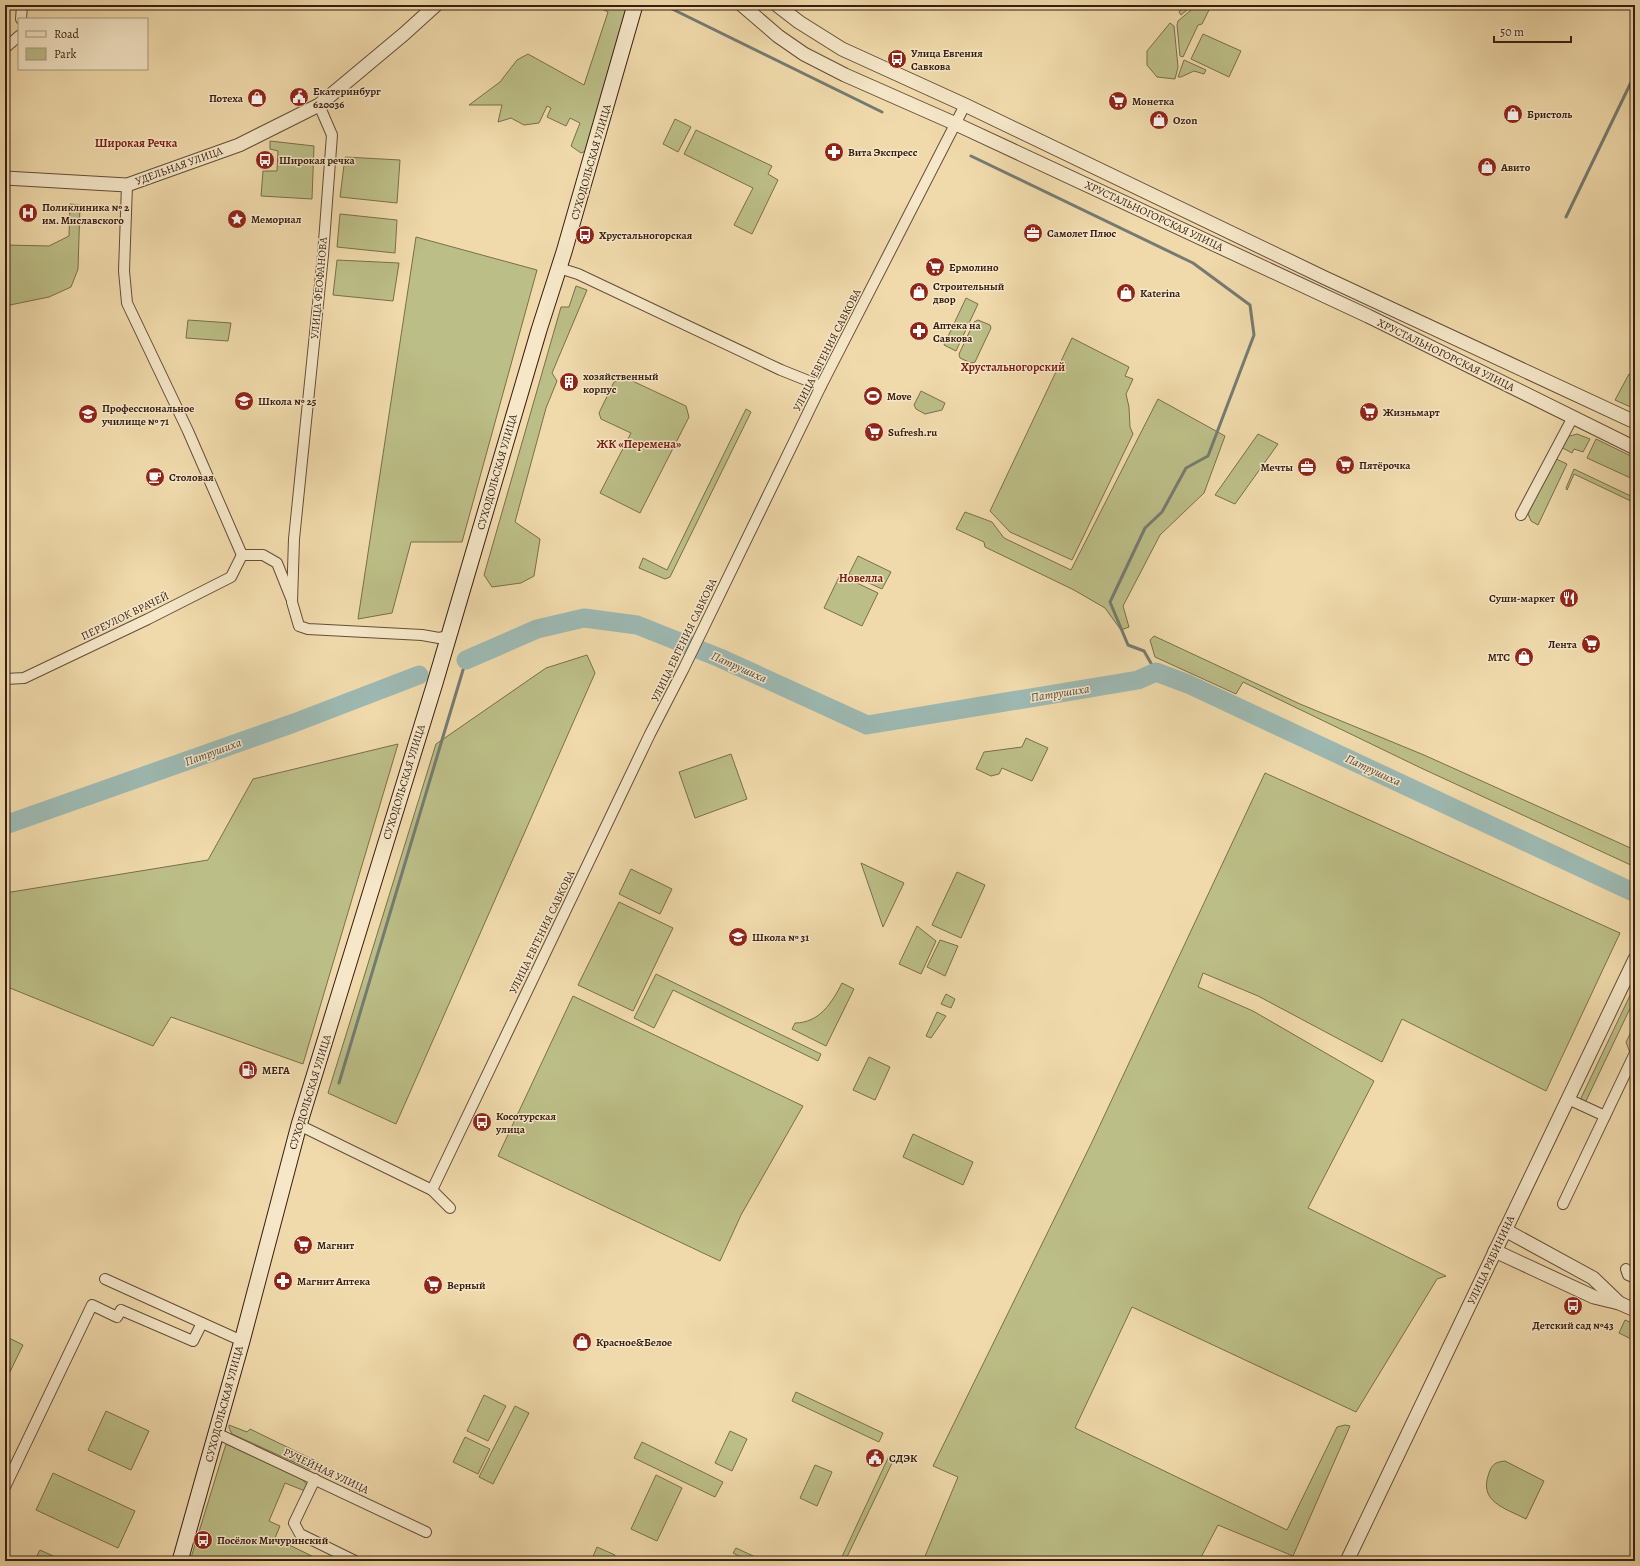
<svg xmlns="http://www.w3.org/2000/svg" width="1640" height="1566" font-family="Alegreya,serif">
	<rect width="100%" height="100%" fill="#f0daab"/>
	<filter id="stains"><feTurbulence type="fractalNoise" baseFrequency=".005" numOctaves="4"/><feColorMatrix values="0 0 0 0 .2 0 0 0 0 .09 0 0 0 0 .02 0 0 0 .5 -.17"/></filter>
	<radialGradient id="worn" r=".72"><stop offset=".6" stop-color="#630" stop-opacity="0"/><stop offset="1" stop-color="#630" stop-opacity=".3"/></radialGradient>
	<!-- green -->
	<g fill="#bcbe87" stroke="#7a6e4c">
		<polygon points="594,5 626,5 627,10 586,151 581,153 571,146 580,123 570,118 566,126 547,117 551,108 547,106 539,123 524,125 511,118 498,122 502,105 469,105 500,82 517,60 528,54 584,85 608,12"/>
		<polygon points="1184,5 1193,5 1181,15 1179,12"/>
		<polygon points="1197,5 1213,5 1211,6 1202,24 1198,25 1183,57 1180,56 1177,25 1178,21"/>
		<polygon points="1170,23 1174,26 1178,67 1175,79 1157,77 1147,65 1147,51"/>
		<polygon points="1203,34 1241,51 1229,77 1191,59"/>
		<polygon points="1184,60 1206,70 1204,74 1194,71 1181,77 1178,77"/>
		<polygon points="675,119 691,127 678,152 663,144"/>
		<polygon points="696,130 772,166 768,174 778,180 752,234 734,225 753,188 684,154"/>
		<polygon points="270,141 314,146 312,199 261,196 263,171 277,171 278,151 270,149"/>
		<polygon points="345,157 400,160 397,203 340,197"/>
		<polygon points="70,204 80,205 78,269 71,287 49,297 5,306 5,245 49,246 69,236"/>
		<polygon points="340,214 397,220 395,253 337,247"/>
		<polygon points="416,237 537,270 462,542 411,542 392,613 358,619"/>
		<polygon points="337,260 399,263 393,301 333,295"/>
		<polygon points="576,286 587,290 552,373 557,381 546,408 515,522 540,539 534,576 521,583 492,587 484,575 561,307 569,307"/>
		<polygon points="966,298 978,304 956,351 944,345"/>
		<polygon points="188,320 231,323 228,341 186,338"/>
		<polygon points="978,320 990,325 991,328 975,362 971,363 960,358 959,354 974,322"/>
		<polygon points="1072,338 1129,367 1125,376 1133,379 1126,394 1129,407 1130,427 1133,434 1072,560 1010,532 990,511"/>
		<polygon points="1629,374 1635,376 1635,409 1615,400"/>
		<polygon points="626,378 686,406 689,417 640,513 600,493 631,433 601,419 599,413 614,382"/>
		<polygon points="921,391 945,403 942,410 925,414 916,409 914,405"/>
		<polygon points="1158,399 1225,436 1204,493 1160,535 1123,606 1129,627 1121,630 1105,608 1074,590 985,547 984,542 956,529 965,512 992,522 1004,538 1071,570"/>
		<polygon points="746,409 751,412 670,577 665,579 639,568 643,558 667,570"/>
		<polygon points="1258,434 1278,444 1235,504 1215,495"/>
		<polygon points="1577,434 1590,439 1583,452 1574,449 1572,453 1561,447 1566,437"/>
		<polygon points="1596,439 1635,458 1635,480 1587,458"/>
		<polygon points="1554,458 1567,464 1538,525 1531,521 1528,514"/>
		<polygon points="1574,469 1635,498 1635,503 1574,474 1567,490 1566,488"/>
		<polygon points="858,556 891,572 882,589 849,574"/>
		<polygon points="840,575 878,593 862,626 824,608"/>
		<polygon points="1154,636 1300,704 1424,755 1635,850 1635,867 1421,768 1243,682 1236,694 1155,657 1150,640"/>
		<polygon points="587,655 595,673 396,1124 328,1093 436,744 546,668"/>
		<polygon points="1026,738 1048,748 1032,781 1002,768 999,774 991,776 976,769 984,752 1022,747"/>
		<polygon points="398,744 303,1064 171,1017 153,1046 5,986 5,893 208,860 253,779"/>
		<polygon points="731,754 747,799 695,818 679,772"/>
		<polygon points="1265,773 1620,933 1546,1091 1402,1019 1382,1062 1258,996 1203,973 1198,987 1253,1011 1374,1081 1308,1208 1446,1276 1437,1279 1356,1412 1132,1307 1075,1428 1287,1530 1337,1427 1345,1425 1350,1426 1293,1556 1218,1525 1199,1561 923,1561 958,1477 933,1466 1092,1142"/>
		<polygon points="861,863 904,883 883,927"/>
		<polygon points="631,869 672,889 660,914 619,894"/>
		<polygon points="957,872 985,885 961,938 932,925"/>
		<polygon points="619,902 673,928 633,1011 578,985"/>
		<polygon points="917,926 936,941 921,974 899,964"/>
		<polygon points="940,940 958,946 945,976 927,967"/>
		<polygon points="656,974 821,1054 818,1061 673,990 654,1028 634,1018"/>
		<path d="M 842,983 L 854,989 L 826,1046 L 792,1029 L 795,1023 C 819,1023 832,1003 842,983 Z"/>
		<polygon points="1635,985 1635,998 1585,1103 1581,1098"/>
		<polygon points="946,994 955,999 951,1008 941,1004"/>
		<polygon points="573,996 803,1106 741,1215 720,1261 498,1156"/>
		<polygon points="937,1012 946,1016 931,1038 926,1036"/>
		<polygon points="1635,1024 1635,1042 1630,1053 1626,1042"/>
		<polygon points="869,1057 890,1067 875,1100 853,1090"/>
		<polygon points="913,1134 973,1162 963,1185 903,1157"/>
		<polygon points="1625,1320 1635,1324 1635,1341 1619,1333"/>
		<polygon points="5,1336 23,1345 5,1382"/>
		<polygon points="796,1392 883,1433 879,1442 792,1401"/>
		<polygon points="484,1395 506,1406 488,1441 467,1431"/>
		<polygon points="515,1406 529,1413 493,1484 479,1477"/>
		<polygon points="106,1411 149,1431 131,1470 88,1450"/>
		<polygon points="229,1425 247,1432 250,1429 320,1463 316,1469 309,1469 232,1434 229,1428"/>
		<polygon points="730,1431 747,1439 732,1471 715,1463"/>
		<polygon points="465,1437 490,1449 478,1474 453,1462"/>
		<polygon points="642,1442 723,1482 715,1497 634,1458"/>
		<polygon points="226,1444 303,1480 308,1486 305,1491 285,1483 269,1521 280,1526 275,1538 322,1561 190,1561"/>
		<polygon points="889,1456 894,1459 845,1561 840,1561"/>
		<path d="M 1505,1461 L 1544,1481 L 1526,1519 C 1505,1508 1478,1502 1489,1473 C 1492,1464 1496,1462 1505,1461 Z"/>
		<polygon points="815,1465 832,1472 817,1506 800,1498"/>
		<polygon points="53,1473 135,1511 118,1548 36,1510"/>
		<polygon points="656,1475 682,1488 657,1541 631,1529"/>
		<polygon points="597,1547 615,1555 612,1561 591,1561"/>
		<polygon points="736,1548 764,1561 749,1561 733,1553"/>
		<polygon points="40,1550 64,1561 34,1561"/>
	</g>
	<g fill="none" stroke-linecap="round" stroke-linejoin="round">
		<!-- stream -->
		<g stroke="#757b72" stroke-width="3">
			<polyline points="664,5 882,112"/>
			<polyline points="971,156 1193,263 1250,305 1254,335 1208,456 1186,468 1162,512 1145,528 1110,602 1128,645 1144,651 1156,672"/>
			<polyline points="1566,217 1635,74"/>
			<polyline points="339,1083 466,660"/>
		</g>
		<!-- river -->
		<g stroke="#9db9b2" stroke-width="19">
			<polyline points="466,660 537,629 584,618 637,625 720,658 867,725 1138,680 1156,672 1188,684 1635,893"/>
			<polyline points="5,825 294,723 419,675"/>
		</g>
		<!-- minor casing -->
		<g stroke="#664d38" stroke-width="12">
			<g id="minor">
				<polyline points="21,19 22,5"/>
				<polyline points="5,48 19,36"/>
				<polyline points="319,105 332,135 323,255 294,539 292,602 299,626 308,629 422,635 439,638 450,635"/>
				<polyline points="127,185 124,271 127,303 188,431 242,555 263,555 277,563 291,598"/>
				<polyline points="559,268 578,274 781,370 821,386"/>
				<polyline points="1521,515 1573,417"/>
				<polyline points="5,679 24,678 148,619 231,577 242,555"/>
				<polyline points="1568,1099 1605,1116"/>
				<polyline points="299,1125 432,1190 450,1208"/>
				<polyline points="432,1190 650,734 684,668 821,386 965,105"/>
				<polyline points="1563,1204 1635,1053"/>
				<polyline points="1626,1269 1628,1275 1635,1278"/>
				<polyline points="105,1279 242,1341"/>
				<polyline points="216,1433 426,1532"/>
				<polyline points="315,1479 294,1523 300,1534 355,1561"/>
				<polyline points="5,1487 92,1305 117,1317 121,1310 193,1341 202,1323"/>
			</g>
		</g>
		<!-- tertiary casing -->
		<g stroke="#664d38" stroke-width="15">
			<g id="tertiary">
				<polyline points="742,5 778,36 804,54 845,75 956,124 1368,316 1635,448"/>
				<polyline points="777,5 799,22 842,49 965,105 1323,277 1635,422"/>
				<polyline points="5,178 127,185 239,145 319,105 404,34 436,5"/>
				<polyline points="1505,1230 1593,1278 1619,1303"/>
				<polyline points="1495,1251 1594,1297 1619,1303 1635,1310"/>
				<polyline points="1347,1561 1635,959"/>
			</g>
		</g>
		<!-- secondary casing -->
		<g stroke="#381e11" stroke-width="17">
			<polyline id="secondary" points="180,1561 242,1341 299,1125 435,683 539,330 564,252 635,5"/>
		</g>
		<!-- minor -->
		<use href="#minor" stroke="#f5e7c8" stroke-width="10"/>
		<!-- tertiary -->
		<use href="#tertiary" stroke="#f5e7c8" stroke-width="13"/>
		<!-- secondary -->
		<use href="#secondary" stroke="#f5e7c8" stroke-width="15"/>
	</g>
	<!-- icons -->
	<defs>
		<g id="bus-disc" transform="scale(1)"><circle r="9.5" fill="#8f2418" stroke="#f5e7c8"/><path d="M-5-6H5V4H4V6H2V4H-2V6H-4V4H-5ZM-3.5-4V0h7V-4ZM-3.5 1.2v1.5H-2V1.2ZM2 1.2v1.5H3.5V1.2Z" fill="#fff"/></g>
		<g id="civic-disc" transform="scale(1)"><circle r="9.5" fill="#8f2418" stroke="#f5e7c8"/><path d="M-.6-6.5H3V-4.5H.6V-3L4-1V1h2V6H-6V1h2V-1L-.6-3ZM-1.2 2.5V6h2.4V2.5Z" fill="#fff"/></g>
		<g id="shop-disc" transform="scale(1)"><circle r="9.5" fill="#8f2418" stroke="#f5e7c8"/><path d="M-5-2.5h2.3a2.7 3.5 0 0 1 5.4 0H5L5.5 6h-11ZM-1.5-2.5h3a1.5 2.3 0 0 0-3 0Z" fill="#fff"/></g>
		<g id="supermarket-disc" transform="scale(1)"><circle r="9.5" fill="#8f2418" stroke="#f5e7c8"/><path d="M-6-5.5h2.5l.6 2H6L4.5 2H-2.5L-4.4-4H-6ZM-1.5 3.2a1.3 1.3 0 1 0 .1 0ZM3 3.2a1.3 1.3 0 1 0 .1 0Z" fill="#fff"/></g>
		<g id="pharmacy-disc" transform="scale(1)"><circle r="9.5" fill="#8f2418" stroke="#f5e7c8"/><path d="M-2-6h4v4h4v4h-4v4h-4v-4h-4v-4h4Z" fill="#fff"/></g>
		<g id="hospital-disc" transform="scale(1)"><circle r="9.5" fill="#8f2418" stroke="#f5e7c8"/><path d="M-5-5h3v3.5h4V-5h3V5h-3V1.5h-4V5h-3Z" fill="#fff"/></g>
		<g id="sight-disc" transform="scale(1)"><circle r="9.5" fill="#8f2418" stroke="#f5e7c8"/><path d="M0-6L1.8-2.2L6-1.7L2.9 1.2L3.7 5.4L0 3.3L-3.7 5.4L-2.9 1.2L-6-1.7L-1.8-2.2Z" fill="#fff"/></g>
		<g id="office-disc" transform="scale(1)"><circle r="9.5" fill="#8f2418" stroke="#f5e7c8"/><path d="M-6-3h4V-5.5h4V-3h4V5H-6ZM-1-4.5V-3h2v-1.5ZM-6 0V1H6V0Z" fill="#fff"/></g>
		<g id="building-disc" transform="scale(1)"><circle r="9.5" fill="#8f2418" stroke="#f5e7c8"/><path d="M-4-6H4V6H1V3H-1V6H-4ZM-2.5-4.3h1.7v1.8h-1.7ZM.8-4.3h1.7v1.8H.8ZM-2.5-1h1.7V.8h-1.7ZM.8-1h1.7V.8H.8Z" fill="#fff"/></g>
		<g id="stadium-disc" transform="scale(1)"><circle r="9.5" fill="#8f2418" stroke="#f5e7c8"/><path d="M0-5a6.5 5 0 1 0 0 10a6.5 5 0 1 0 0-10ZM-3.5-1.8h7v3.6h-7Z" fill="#fff"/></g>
		<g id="school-disc" transform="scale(1)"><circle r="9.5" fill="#8f2418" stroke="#f5e7c8"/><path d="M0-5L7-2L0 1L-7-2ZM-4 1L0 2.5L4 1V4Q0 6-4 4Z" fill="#fff"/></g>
		<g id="university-disc" transform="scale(1)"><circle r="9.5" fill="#8f2418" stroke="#f5e7c8"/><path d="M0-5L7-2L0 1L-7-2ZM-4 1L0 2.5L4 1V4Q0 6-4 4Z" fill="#fff"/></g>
		<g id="cafe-disc" transform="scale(1)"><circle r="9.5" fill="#8f2418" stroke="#f5e7c8"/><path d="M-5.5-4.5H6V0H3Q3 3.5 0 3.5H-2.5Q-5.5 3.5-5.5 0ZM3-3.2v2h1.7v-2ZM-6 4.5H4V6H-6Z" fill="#fff"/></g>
		<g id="restaurant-disc" transform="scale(1)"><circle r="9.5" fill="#8f2418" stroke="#f5e7c8"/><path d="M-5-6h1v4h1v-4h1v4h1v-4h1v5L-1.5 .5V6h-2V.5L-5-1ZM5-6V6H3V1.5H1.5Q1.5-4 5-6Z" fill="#fff"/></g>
		<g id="fuel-disc" transform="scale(1)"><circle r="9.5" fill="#8f2418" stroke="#f5e7c8"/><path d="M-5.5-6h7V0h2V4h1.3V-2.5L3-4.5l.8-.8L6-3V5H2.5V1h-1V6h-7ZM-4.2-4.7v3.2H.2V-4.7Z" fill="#fff"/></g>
	</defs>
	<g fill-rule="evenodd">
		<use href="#bus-disc" x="897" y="59"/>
		<use href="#civic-disc" x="299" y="97"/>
		<use href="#shop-disc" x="257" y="98"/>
		<use href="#supermarket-disc" x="1118" y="101"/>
		<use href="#shop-disc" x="1513" y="114"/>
		<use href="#shop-disc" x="1159" y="120"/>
		<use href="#pharmacy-disc" x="834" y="152"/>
		<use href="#bus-disc" x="265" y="160"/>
		<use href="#shop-disc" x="1487" y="167"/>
		<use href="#hospital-disc" x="28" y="213"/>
		<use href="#sight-disc" x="237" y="219"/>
		<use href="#office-disc" x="1033" y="233"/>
		<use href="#bus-disc" x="585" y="235"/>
		<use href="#supermarket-disc" x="935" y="267"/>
		<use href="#shop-disc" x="919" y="292"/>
		<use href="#shop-disc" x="1126" y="293"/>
		<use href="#pharmacy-disc" x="919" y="331"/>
		<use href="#building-disc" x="569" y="382"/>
		<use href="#stadium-disc" x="873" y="396"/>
		<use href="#school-disc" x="244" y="401"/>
		<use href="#supermarket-disc" x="1369" y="412"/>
		<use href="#university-disc" x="88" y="414"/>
		<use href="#supermarket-disc" x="874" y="432"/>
		<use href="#supermarket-disc" x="1345" y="465"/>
		<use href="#office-disc" x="1307" y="467"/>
		<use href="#cafe-disc" x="155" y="477"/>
		<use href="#restaurant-disc" x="1569" y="598"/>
		<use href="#supermarket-disc" x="1591" y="644"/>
		<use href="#shop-disc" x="1524" y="657"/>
		<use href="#school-disc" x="738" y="937"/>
		<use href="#fuel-disc" x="248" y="1070"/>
		<use href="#bus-disc" x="482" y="1122"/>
		<use href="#supermarket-disc" x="303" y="1245"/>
		<use href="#pharmacy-disc" x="283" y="1281"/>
		<use href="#supermarket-disc" x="433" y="1285"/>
		<use href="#bus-disc" x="1573" y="1306"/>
		<use href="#shop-disc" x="582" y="1342"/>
		<use href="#civic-disc" x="875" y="1458"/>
		<use href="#bus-disc" x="203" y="1540"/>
	</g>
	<g text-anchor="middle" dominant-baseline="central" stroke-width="3" stroke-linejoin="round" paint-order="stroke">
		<!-- poi labels -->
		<g font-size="11" font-weight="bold" fill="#381e11" stroke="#f5e7c8" text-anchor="start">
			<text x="911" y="53">Улица Евгения<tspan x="911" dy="13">Савкова</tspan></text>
			<text x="313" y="91">Екатеринбург<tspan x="313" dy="13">620036</tspan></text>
			<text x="243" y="98" text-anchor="end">Потеха</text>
			<text x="1132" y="101">Монетка</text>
			<text x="1527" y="114">Бристоль</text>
			<text x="1173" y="120">Ozon</text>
			<text x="848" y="152">Вита Экспресс</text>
			<text x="279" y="160">Широкая речка</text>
			<text x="1501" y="167">Авито</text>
			<text x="42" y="207">Поликлиника № 2<tspan x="42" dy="13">им. Миславского</tspan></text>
			<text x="251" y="219">Мемориал</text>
			<text x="1047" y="233">Самолет Плюс</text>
			<text x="599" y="235">Хрустальногорская</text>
			<text x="949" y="267">Ермолино</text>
			<text x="933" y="286">Строительный<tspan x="933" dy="13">двор</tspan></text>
			<text x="1140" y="293">Katerina</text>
			<text x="933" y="325">Аптека на<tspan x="933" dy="13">Савкова</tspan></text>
			<text x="583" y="376">хозяйственный<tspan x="583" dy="13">корпус</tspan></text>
			<text x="887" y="396">Move</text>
			<text x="258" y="401">Школа № 25</text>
			<text x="102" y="408">Профессиональное<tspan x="102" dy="13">училище № 71</tspan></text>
			<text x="1383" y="412">Жизньмарт</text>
			<text x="888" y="432">Sufresh.ru</text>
			<text x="1359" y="465">Пятёрочка</text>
			<text x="1293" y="467" text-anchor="end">Мечты</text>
			<text x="169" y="477">Столовая</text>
			<text x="1555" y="598" text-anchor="end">Суши-маркет</text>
			<text x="1577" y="644" text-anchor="end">Лента</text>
			<text x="1510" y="657" text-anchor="end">МТС</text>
			<text x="752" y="937">Школа № 31</text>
			<text x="262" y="1070">МЕГА</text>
			<text x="496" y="1116">Косотурская<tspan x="496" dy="13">улица</tspan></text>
			<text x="317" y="1245">Магнит</text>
			<text x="297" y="1281">Магнит Аптека</text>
			<text x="447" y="1285">Верный</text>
			<text x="1573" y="1325" text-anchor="middle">Детский сад №43</text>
			<text x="596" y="1342">Красное&amp;Белое</text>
			<text x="889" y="1458">СДЭК</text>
			<text x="217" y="1540">Посёлок Мичуринский</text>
		</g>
		<!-- street labels -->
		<g font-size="11" fill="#381e11" stroke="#f5e7c8">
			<text transform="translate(591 162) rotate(-74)">СУХОДОЛЬСКАЯ УЛИЦА</text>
			<text transform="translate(179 166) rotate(-20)">УДЕЛЬНАЯ УЛИЦА</text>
			<text transform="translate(1154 216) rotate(25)">ХРУСТАЛЬНОГОРСКАЯ УЛИЦА</text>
			<text transform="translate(319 288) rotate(-85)">УЛИЦА ФЕОФАНОВА</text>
			<text transform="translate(827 350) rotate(-63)">УЛИЦА ЕВГЕНИЯ САВКОВА</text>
			<text transform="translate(1446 355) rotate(26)">ХРУСТАЛЬНОГОРСКАЯ УЛИЦА</text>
			<text transform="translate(497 472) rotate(-74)">СУХОДОЛЬСКАЯ УЛИЦА</text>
			<text transform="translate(125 616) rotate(-26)">ПЕРЕУЛОК ВРАЧЕЙ</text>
			<text transform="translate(684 640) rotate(-64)">УЛИЦА ЕВГЕНИЯ САВКОВА</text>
			<text transform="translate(404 782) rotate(-73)">СУХОДОЛЬСКАЯ УЛИЦА</text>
			<text transform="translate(542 932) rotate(-64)">УЛИЦА ЕВГЕНИЯ САВКОВА</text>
			<text transform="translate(310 1092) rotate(-73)">СУХОДОЛЬСКАЯ УЛИЦА</text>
			<text transform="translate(1491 1260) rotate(-65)">УЛИЦА РЯБИНИНА</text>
			<text transform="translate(224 1404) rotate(-75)">СУХОДОЛЬСКАЯ УЛИЦА</text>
			<text transform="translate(326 1471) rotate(25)">РУЧЕЙНАЯ УЛИЦА</text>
		</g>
		<!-- neighbourhood labels -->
		<g font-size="12" font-weight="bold" fill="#7a1f14" stroke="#f5e7c8">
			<text x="136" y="143">Широкая Речка</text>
			<text x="1013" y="367">Хрустальногорский</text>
			<text x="639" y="444">ЖК «Перемена»</text>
			<text x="861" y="578">Новелла</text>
		</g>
		<!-- water labels -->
		<g font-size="12" font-style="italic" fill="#564c41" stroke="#f5e7c8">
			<text transform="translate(739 667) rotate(24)">Патрушиха</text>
			<text transform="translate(1060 693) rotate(-9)">Патрушиха</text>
			<text transform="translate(213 752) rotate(-20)">Патрушиха</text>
			<text transform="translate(1373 770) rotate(25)">Патрушиха</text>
		</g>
	</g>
	<!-- margin -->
	<rect width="1640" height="1566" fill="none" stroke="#f0daab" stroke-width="20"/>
	<rect x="6" y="6" width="1628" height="1554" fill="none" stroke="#381e11" stroke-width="2"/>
	<rect x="10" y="10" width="1620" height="1546" fill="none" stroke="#381e11"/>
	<!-- legend -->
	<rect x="18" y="18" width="130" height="52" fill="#f5e7c8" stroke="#a9977f"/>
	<rect x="26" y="31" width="20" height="6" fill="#f5e7c8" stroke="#a9977f"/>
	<text x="54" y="38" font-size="12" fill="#381e11">Road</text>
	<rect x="26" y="48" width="20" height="12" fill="#bcbe87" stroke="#a9977f"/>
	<text x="54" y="58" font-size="12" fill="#381e11">Park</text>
	<!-- scale -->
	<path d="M1494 36v6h77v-6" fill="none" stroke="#381e11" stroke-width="2"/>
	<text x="1500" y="36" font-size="12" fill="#381e11" stroke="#f5e7c8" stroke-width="3" paint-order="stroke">50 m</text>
	<rect width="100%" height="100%" filter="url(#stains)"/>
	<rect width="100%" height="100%" fill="url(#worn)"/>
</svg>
